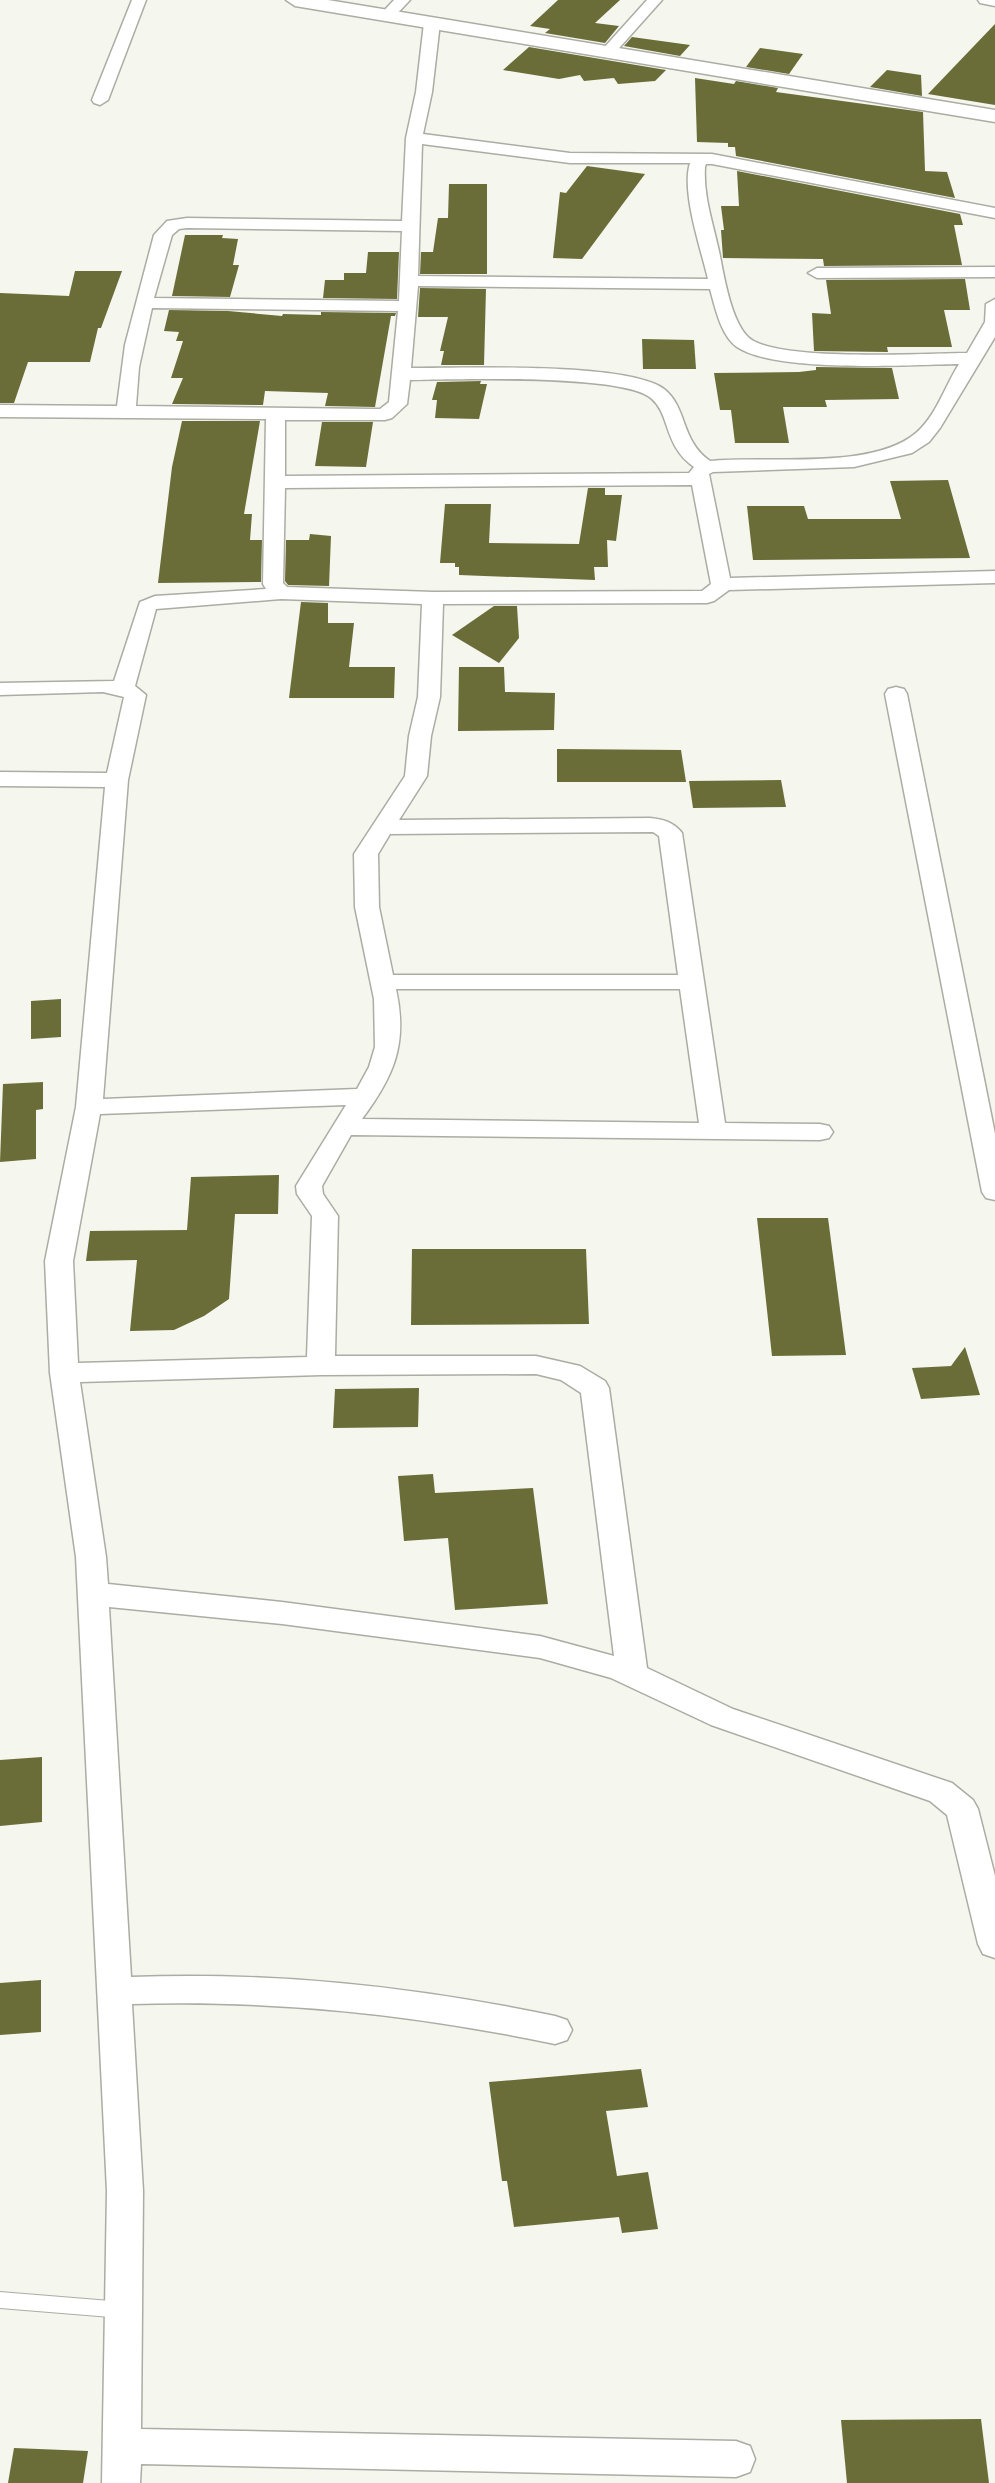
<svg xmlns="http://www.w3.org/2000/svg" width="995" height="2483" font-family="Helvetica,sans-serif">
	<rect width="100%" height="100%" fill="#f5f6ed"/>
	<!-- building -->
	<g fill="#6a6d38">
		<polygon points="558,0 620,0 595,23 619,26 605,43 545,33 550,29 530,26"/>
		<polygon points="995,24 995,105 928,94"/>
		<polygon points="632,37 690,45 680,56 624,46"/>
		<polygon points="529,47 666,70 655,81 618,84 614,78 584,81 580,75 559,79 503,70"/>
		<polygon points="760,48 803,54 789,74 746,67"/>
		<polygon points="887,70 921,75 922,96 870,87"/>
		<polygon points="695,78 734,84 736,81 778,88 776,92 923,112 925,171 947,172 955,198 736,156 735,147 728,147 728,143 697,142"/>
		<polygon points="587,166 645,174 582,259 553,258 560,192 566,193"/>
		<polygon points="737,171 960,214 963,225 954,225 962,265 824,266 823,259 723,258 721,230 724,230 721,206 739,206"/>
		<polygon points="449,184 487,184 487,274 420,274 421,252 433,252 438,218 448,218"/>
		<polygon points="185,235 223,235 222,238 238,239 233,265 239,265 230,297 172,296"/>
		<polygon points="368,252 399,252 397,299 323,298 325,280 344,280 344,273 366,273"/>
		<polygon points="75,271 122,271 101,328 98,328 90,362 28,362 14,403 0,403 0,293 69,296"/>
		<polygon points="965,279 970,310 944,310 952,347 887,347 888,352 814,351 812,313 831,314 826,280"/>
		<polygon points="420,288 486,289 484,365 441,365 444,351 440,351 448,317 418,317"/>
		<polygon points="169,310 228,311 282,316 283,314 321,315 321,312 396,313 395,316 391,316 375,407 325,406 328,393 265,391 263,405 172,404 183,378 171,378 183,341 176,341 179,332 164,331"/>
		<polygon points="642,339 694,340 696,369 643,369"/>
		<polygon points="816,367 892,368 899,399 825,400 827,407 783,407 789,443 735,443 731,410 720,410 714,373 799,372 816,370"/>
		<polygon points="481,381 480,384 487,384 479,419 435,418 437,400 432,400 437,382"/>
		<polygon points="182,421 260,421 244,514 252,514 250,540 262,540 261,582 158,583 172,467"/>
		<polygon points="322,422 373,422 366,467 315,466"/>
		<polygon points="948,480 970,558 753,560 747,506 804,506 808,519 901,519 890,481"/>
		<polygon points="588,488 605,488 605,495 622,495 616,541 607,540 608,567 594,567 595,580 459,575 459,567 455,567 455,563 440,563 445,504 491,504 489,543 579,544"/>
		<polygon points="310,534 331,536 329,586 288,585 285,581 286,540 309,540"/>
		<polygon points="301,602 328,603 328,623 354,623 349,667 395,667 394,698 289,698"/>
		<polygon points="494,606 517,606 519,638 499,663 452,635"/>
		<polygon points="459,667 504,667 505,692 555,693 554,730 458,731"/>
		<polygon points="557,749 681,750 686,782 557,782"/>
		<polygon points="781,780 786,807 693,808 689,781"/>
		<polygon points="61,999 61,1037 31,1039 31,1001"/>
		<polygon points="43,1082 43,1109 36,1110 36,1159 0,1162 3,1084"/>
		<polygon points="279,1175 278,1214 235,1214 229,1299 204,1316 174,1330 130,1331 137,1260 86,1261 90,1231 187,1230 191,1177"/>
		<polygon points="757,1218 828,1218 846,1355 772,1356"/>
		<polygon points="412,1249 586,1249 589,1324 411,1325"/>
		<polygon points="965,1347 980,1395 921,1399 912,1368 951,1366"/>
		<polygon points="419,1388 418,1427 333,1428 335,1389"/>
		<polygon points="433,1474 435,1493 533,1488 548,1604 455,1610 448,1538 404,1541 398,1476"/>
		<polygon points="42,1757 42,1822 0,1826 0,1760"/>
		<polygon points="41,1980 41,2032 0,2035 0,1983"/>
		<polygon points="641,2069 648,2107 606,2111 617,2176 648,2172 658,2229 622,2233 619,2217 514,2227 507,2181 502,2181 489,2082"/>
		<polygon points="981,2419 989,2483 847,2483 841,2420"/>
		<polygon points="14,2448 88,2451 83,2483 8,2483"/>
	</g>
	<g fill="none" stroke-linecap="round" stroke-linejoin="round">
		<!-- lane casing -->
		<g stroke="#abaca3" stroke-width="2">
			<polygon id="lane" points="0,2292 123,2302 130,2304 132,2310 130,2316 123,2318 0,2308"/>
		</g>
		<!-- street casing -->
		<g stroke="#abaca3" stroke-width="3">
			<g id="street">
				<polygon points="132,0 146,0 108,100 100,105 94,103 92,100"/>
				<polygon points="394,0 410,0 392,19 382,19 379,16"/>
				<polygon points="647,0 662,0 612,56 602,56 599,53 602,50"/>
				<polygon points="978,0 995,0 995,6 980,3"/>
				<path d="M 432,18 L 440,23 L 432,92 L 423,134 L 570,153 L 712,154 L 995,208 L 995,218 L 712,164 L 706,164 L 705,167 C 703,197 714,226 720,256 C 724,277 731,319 747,336 C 771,363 927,353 967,353 L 985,322 L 986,304 L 995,299 L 995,337 L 940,428 L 929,442 L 912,453 L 854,467 L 713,472 L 709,474 L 730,578 L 995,571 L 995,583 L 729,590 L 714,601 L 707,603 L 443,604 L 440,697 L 431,736 L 427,776 L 399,820 L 650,818 C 662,819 674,822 682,833 L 725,1123 L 820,1124 L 829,1126 L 833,1132 L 829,1138 L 820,1140 L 351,1135 L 322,1186 L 323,1194 L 338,1216 L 335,1356 L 536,1356 L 580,1366 L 605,1381 L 609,1388 L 647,1668 L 733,1709 L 952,1783 L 973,1800 L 978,1809 L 995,1876 L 995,1958 L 983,1954 L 978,1944 L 947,1815 L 930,1801 L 711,1725 L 611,1678 L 540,1658 L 282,1624 L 109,1607 L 131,1977 C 278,1972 411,1986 555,2016 L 567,2020 L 572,2030 L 567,2040 L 555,2044 C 411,2014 279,2000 132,2004 L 143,2191 L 141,2429 L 736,2441 L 750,2446 L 755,2459 L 750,2472 L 736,2477 L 141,2464 L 140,2483 L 102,2483 L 107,2191 L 76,1557 L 50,1373 L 45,1261 L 76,1107 L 105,787 L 0,786 L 0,772 L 107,773 L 124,697 L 103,692 L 0,695 L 0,683 L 114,681 L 140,602 L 155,596 L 266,589 L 263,584 L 266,419 L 0,417 L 0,405 L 117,406 L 125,345 L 154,235 L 167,221 L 187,218 L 402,221 L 406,138 L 416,92 L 424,23 ZM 422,144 L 570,163 L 690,163 C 681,192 701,249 708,279 L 418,276 ZM 187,228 L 402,231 L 399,301 L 154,298 L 172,235 L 179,229 ZM 418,286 L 710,289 C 715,307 721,336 737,347 C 776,373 909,365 959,364 C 945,386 936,416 916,433 C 871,471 766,455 710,461 C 680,440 688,408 664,389 C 628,362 461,368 411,368 ZM 152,308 L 398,311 L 389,402 L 380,409 L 374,409 L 136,406 L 139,367 ZM 410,380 C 454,379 623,374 651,398 C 671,415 663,445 694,467 L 689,473 L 285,476 L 285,420 L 385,420 L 392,418 L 407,404 ZM 692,485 L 711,584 L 702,591 L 433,592 L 287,587 L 283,583 L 285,488 ZM 281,599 L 422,604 L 418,697 L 409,736 L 405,776 L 354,854 L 355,907 L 374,999 L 375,1047 L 369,1067 L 357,1089 L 103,1099 L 128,780 L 146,695 L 135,686 L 156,609 ZM 653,832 L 659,836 L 678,975 L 393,975 L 379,907 L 378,854 L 390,834 ZM 396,989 L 680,989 L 699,1123 L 362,1119 C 394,1076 408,1044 396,989 ZM 346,1105 L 296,1186 L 297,1194 L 312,1216 L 307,1357 L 78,1363 L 73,1261 L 100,1114 ZM 536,1374 L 561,1380 L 581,1393 L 614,1656 L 540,1636 L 282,1602 L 108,1584 L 106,1557 L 80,1382 L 321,1375 Z"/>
				<polygon points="995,267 995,277 817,278 808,273 817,268"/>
				<polygon points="896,687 904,689 907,694 995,1134 995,1200 986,1198 982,1192 885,694 888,689"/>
			</g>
		</g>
		<!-- secondary casing -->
		<g stroke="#abaca3" stroke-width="3">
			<polygon id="secondary" points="286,0 328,0 995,110 995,122 295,6"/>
		</g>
		<!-- lane -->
		<use href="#lane" fill="#fff" fill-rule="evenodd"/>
		<!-- street -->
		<use href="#street" fill="#fff" fill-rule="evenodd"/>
		<!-- secondary -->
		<use href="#secondary" fill="#fff" fill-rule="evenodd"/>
	</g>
</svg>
